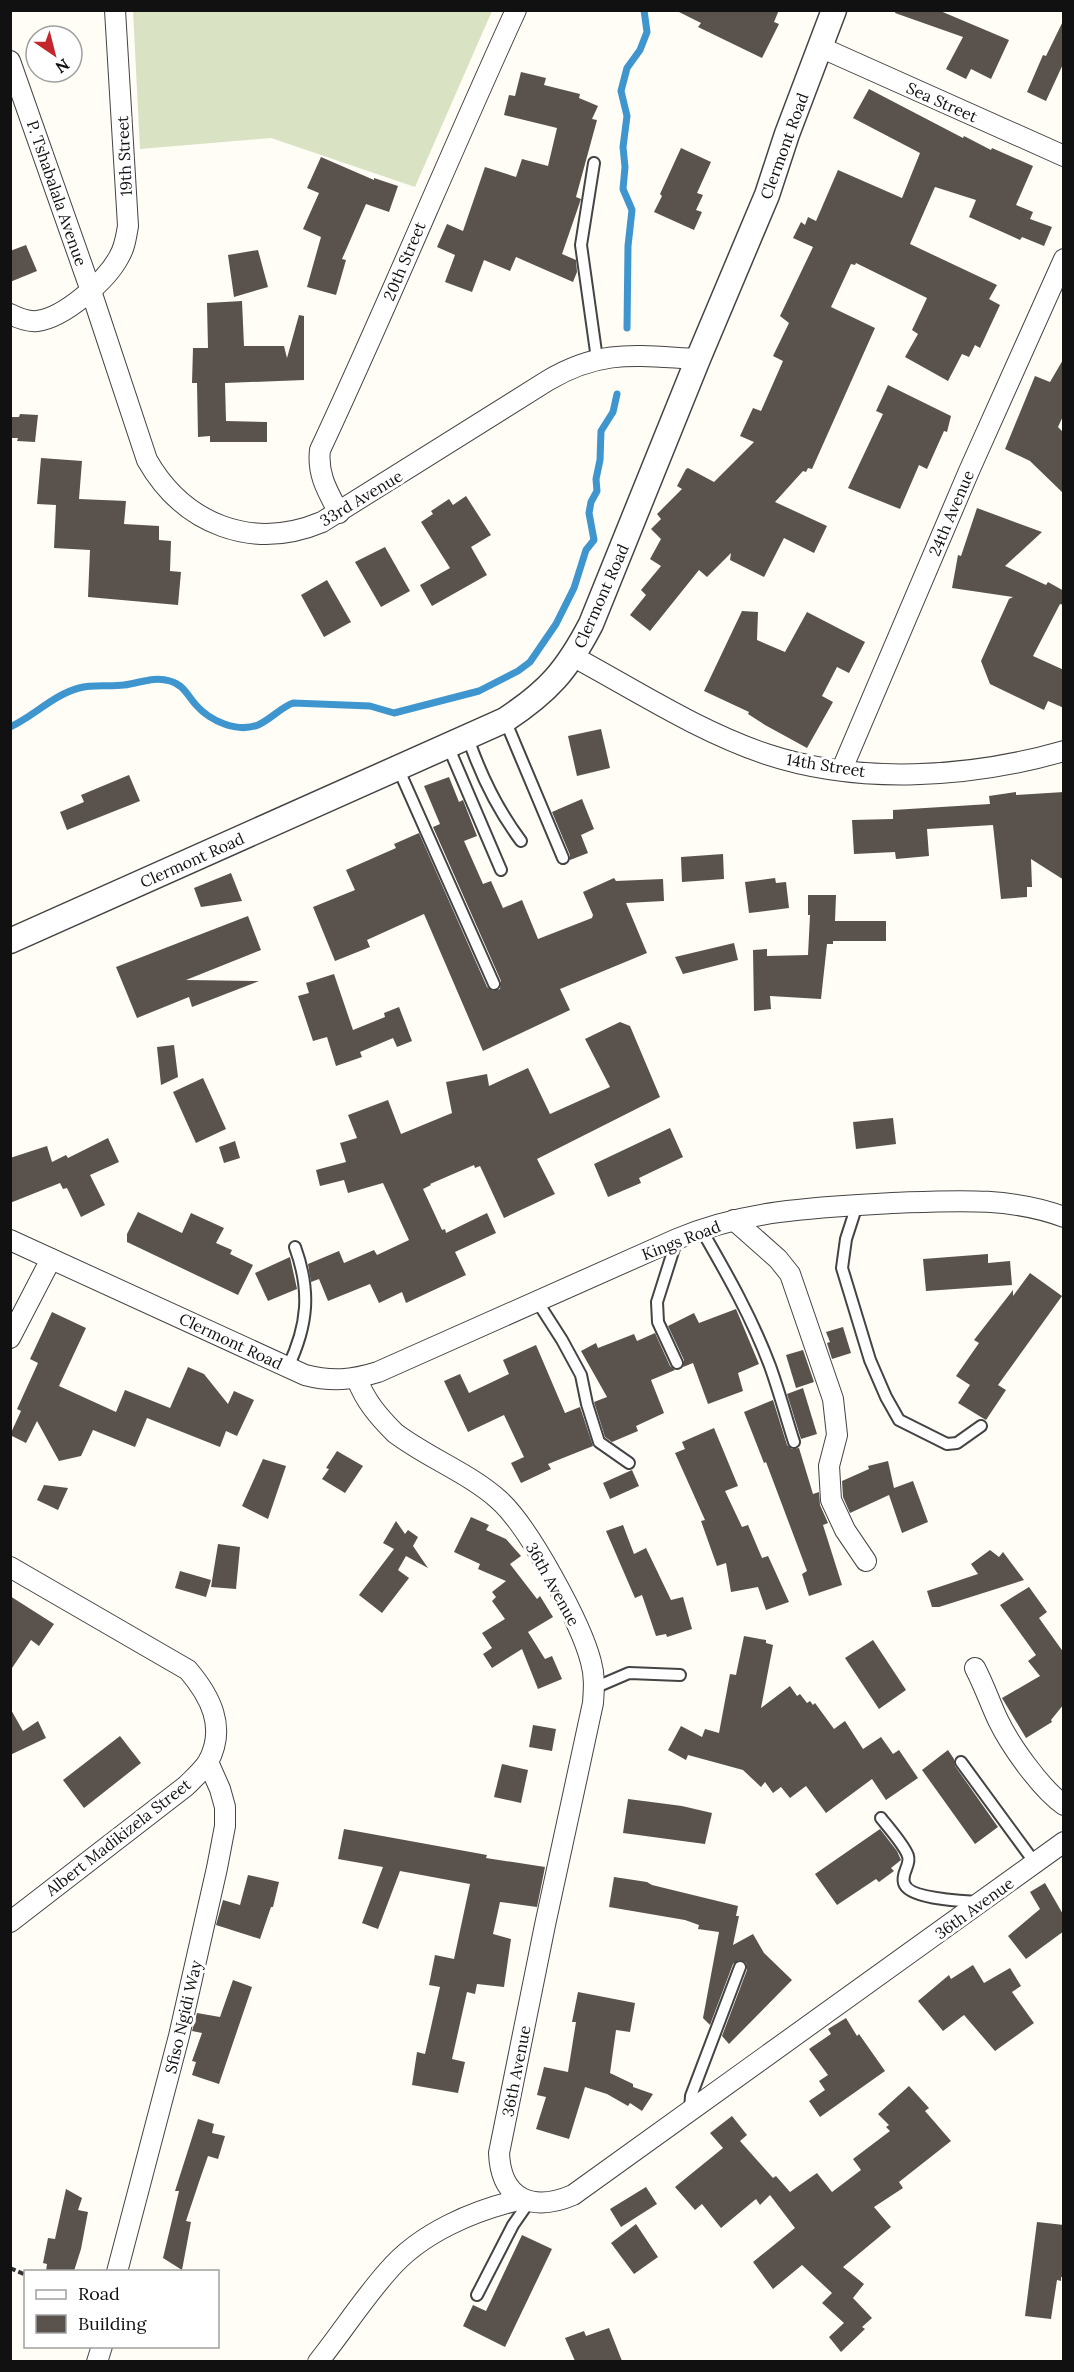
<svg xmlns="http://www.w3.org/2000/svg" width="1074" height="2372" font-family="Lora,serif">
	<rect width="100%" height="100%" fill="#fffdf5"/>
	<!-- cemetery -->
	<polygon fill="#d9e3c4" points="133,11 133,10 492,11 415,187 271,138 140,149"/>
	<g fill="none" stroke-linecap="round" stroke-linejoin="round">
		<!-- stream -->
		<g stroke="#3f96cf" stroke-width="7">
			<polyline points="627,328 628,246 632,210 623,189 625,167 623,147 627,116 621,91 627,68 640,50 647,32 644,10"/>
			<path d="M 10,727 C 34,716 53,695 79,688 C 93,684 109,687 124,685 C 140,683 154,676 170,681 C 184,685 187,695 196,705 C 210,721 237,733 258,725 C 271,719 280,708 293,703 L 370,706 L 394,713 L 479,691 L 518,671 L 530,662 L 556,624 L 574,588 L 586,550 L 594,540 L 589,513 L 591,502 L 597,491 L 596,479 L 600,460 L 601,431 L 613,412 L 617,394"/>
		</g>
	</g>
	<!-- building -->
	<g fill="#5a524d">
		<polygon points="675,10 779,10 774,22 779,24 762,58 698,27 701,23"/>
		<polygon points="896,10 938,10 1009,40 991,79 971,69 966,79 946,69 963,37 895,13"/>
		<polygon points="1064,19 1064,62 1046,101 1027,92 1043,55 1046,56"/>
		<polygon points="521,72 546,78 544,85 580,94 579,98 598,106 592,119 597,120 576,197 581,199 562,254 576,260 577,272 573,282 516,257 510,271 484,260 472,292 445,282 455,255 437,247 447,224 463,231 485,167 516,177 522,159 548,166 557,128 504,115 509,95 515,96"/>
		<polygon points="869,89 963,138 964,136 991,150 992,148 1033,166 1016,205 1033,212 1030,219 1052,227 1044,246 1022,237 1020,240 969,217 976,200 935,187 910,244 997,285 989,299 1000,305 980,348 975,345 969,357 962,354 948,381 905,357 918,334 912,330 927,298 856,263 855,265 851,264 831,307 875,328 812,469 808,468 806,472 803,471 775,502 827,526 814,553 784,538 764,577 730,560 731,553 707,577 699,570 650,631 630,615 646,595 641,590 661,566 650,559 661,539 651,529 661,519 657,514 682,489 677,486 686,469 688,468 714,482 754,442 740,436 753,408 761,411 783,361 773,356 789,323 780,316 813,247 793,238 801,222 805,225 808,217 816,221 838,170 902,198 920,153 853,118"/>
		<polygon points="681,148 711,162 697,193 703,195 696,210 702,212 694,230 654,212 662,196 660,194"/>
		<polygon points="321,157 374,180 374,178 398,186 389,212 366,204 342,259 346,260 336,295 307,287 321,237 303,229 319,193 307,188"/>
		<polygon points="26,245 37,271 10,282 10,251"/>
		<polygon points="258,250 268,287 234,297 228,255"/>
		<polygon points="242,301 244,346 284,346 287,358 299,315 304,316 304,380 225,383 226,421 267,422 267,442 210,442 210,436 198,437 197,383 192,383 193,348 208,348 207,303"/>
		<polygon points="1064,358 1064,414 1058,427 1064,433 1064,494 1030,461 1005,449 1035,376 1050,382"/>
		<polygon points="888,385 951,416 947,432 944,431 927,469 919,465 900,509 848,488 883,414 876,411"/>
		<polygon points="20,414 38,415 35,442 17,441 18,438 10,438 10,417 19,417"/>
		<polygon points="41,458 82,461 79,499 126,501 124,524 159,526 159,540 171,541 170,571 181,572 178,605 88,597 90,550 54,548 56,505 37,504"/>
		<polygon points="466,496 491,535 471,547 487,575 432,606 420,585 450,568 421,522 433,514 431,511 449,499 453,505"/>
		<polygon points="977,508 1042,532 1005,566 1046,585 1048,582 1064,591 1064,605 1060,604 1033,656 1064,670 1064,708 1048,701 1044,710 990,684 981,661 1009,599 1013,597 952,588 958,555 961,556"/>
		<polygon points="385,547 410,591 381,607 355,562"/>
		<polygon points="327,580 351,622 324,637 301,595"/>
		<polygon points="742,611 758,612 757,640 785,652 807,612 865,642 849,673 837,667 822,696 833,702 807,748 765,725 748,714 749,712 704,691"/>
		<polygon points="601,729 610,768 577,776 568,736"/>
		<polygon points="129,775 140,801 67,830 60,812 84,802 81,795"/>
		<polygon points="449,777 459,802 463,800 477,836 464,841 483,884 491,881 503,908 522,900 538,939 592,918 593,915 583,892 614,878 616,881 663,879 664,901 626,903 647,953 560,989 570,1010 483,1051 424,914 367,940 370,947 335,961 313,907 355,890 346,870 396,848 394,844 419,833 487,987 493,991 500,989 501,981 433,827 440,824 424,786"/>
		<polygon points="1016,792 1016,795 1064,792 1064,880 1031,859 1032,887 1027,887 1027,897 1001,899 993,825 927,829 929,856 896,859 895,852 854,854 852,820 893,819 893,810 990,804 989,796"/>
		<polygon points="582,799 594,829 581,835 588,853 570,860 570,855 552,812"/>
		<polygon points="723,854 724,879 682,882 681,857"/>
		<polygon points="231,873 242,901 201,907 194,888"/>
		<polygon points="775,878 776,883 786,882 789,908 749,913 745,882"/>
		<polygon points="808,895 836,895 835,921 886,921 886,941 833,941 833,944 827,944 821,999 770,996 771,1009 754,1011 753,950 767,949 767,956 808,955 810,915 808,915"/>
		<polygon points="248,916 261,950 186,980 259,981 192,1007 189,997 137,1018 116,967"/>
		<polygon points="734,943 738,960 683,974 675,957"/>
		<polygon points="334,974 353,1030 385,1017 384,1013 399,1007 412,1041 397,1047 393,1038 360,1052 362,1057 336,1066 327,1037 313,1041 298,996 309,993 306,983"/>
		<polygon points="620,1022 630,1026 660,1097 537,1159 555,1194 504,1218 480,1166 475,1168 474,1165 430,1184 431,1185 423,1189 442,1230 445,1229 446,1233 487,1213 496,1233 455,1252 466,1275 406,1303 402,1292 379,1303 370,1284 328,1301 319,1279 311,1282 308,1264 339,1251 344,1263 374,1250 377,1255 409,1240 383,1183 348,1193 344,1180 320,1186 316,1170 346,1162 340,1143 357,1138 348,1115 388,1100 401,1134 452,1113 446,1082 487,1074 489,1086 528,1068 550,1114 610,1087 585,1039"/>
		<polygon points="174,1045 178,1077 161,1085 157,1047"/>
		<polygon points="203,1078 226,1129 196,1143 173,1092"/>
		<polygon points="893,1118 896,1144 856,1149 853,1122"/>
		<polygon points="670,1128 683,1157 639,1178 641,1183 608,1197 594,1164"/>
		<polygon points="108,1138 119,1162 90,1175 105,1205 81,1217 67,1188 63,1189 60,1183 10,1203 10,1158 47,1146 52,1162 66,1155 68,1158"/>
		<polygon points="235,1141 240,1158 224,1163 219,1147"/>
		<polygon points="138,1212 182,1233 191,1213 224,1228 216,1243 232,1250 230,1254 253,1265 238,1295 127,1242 127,1234"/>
		<polygon points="988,1254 988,1263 1010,1261 1012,1285 926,1291 923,1259"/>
		<polygon points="290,1257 297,1289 268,1301 255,1273"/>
		<polygon points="1030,1273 1062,1296 998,1385 1006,1390 986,1420 958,1403 970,1385 956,1376 979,1343 974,1340 1013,1290 1013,1296"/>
		<polygon points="736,1309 759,1364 738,1373 743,1391 708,1404 693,1363 683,1367 684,1360 668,1326 694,1313 699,1323"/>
		<polygon points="52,1312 86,1328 59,1386 116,1412 125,1390 170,1408 188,1367 204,1374 228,1404 234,1391 254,1400 237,1436 226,1431 220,1447 147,1418 135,1447 93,1430 81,1456 59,1461 37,1421 26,1443 10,1435 21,1411 17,1409 38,1363 30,1359"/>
		<polygon points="843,1327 851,1353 832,1359 827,1343 830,1342 826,1332"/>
		<polygon points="655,1333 670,1366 675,1370 651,1380 664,1413 636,1426 638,1431 612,1442 605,1437 594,1402 607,1397 581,1351 596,1343 598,1348 634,1334 637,1341"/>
		<polygon points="536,1345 565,1413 580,1407 593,1446 548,1464 551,1469 521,1483 511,1463 524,1457 504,1415 468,1432 444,1381 460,1374 469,1393 509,1374 503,1360"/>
		<polygon points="803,1350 814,1382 796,1388 786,1355"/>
		<polygon points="803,1388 817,1434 801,1439 787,1394"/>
		<polygon points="773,1400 787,1445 792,1449 799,1448 813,1494 819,1492 820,1505 828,1523 823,1525 842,1585 809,1596 802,1574 807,1571 766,1462 764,1463 744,1412"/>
		<polygon points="714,1428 738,1486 725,1491 742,1527 748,1525 762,1558 768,1556 769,1558 789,1602 766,1610 758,1587 731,1592 726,1563 717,1566 701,1521 705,1520 675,1453 685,1449 682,1442"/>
		<polygon points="337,1451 363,1466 345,1493 322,1479 329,1469 326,1468"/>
		<polygon points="263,1459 286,1466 268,1519 242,1506"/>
		<polygon points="888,1461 894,1488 913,1481 928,1522 902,1533 889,1495 850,1513 843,1497 842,1481 869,1469 868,1466"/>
		<polygon points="632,1470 639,1486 610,1499 603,1483"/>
		<polygon points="44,1485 68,1488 58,1510 37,1500"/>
		<polygon points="471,1517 489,1525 486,1530 506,1539 521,1556 510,1564 537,1599 540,1596 553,1617 528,1632 545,1659 552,1656 562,1679 538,1689 522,1649 492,1668 483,1654 492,1648 482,1633 505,1619 492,1601 496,1597 492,1592 506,1581 478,1569 480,1564 454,1552"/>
		<polygon points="396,1521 405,1534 408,1530 418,1537 413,1546 428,1568 406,1556 398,1570 409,1578 382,1613 359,1595 394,1549 383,1543"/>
		<polygon points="623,1525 634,1554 646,1548 671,1600 683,1597 692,1629 667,1637 666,1634 656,1636 642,1595 635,1598 606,1531"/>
		<polygon points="218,1544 240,1547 236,1589 211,1587"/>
		<polygon points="990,1550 999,1557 1003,1552 1024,1580 939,1607 932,1607 927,1591 978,1574 971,1564"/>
		<polygon points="180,1571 211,1580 206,1597 175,1588"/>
		<polygon points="1029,1587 1047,1612 1039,1618 1064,1653 1064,1704 1051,1720 1052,1722 1026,1738 1002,1698 1040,1676 1028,1661 1036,1655 1000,1605"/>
		<polygon points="10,1596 54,1624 39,1646 31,1640 10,1671"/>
		<polygon points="744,1636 766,1640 766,1643 773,1645 761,1708 790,1686 797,1696 800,1694 807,1703 810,1701 813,1705 815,1703 834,1729 845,1721 863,1749 881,1737 893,1754 899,1750 918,1778 886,1800 872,1779 826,1813 806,1786 790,1798 781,1787 773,1793 765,1782 761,1787 743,1770 688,1755 686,1760 668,1750 681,1726 702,1737 705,1729 719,1733 730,1674 736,1675"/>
		<polygon points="873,1640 906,1690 879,1709 845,1658"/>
		<polygon points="10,1708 23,1731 38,1721 46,1738 10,1755"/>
		<polygon points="533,1725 556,1729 552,1751 529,1747"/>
		<polygon points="120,1736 141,1763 84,1808 63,1780"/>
		<polygon points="948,1750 954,1759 955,1766 998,1827 975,1844 922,1770"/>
		<polygon points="502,1764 528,1770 521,1803 494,1797"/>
		<polygon points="628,1799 682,1806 712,1813 705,1844 623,1833"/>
		<polygon points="344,1829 487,1855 486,1858 545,1867 537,1907 500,1902 493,1934 511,1939 504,1987 477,1984 475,1994 467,1992 452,2059 465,2062 458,2093 412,2085 417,2052 425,2054 440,1987 429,1985 435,1955 454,1959 470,1884 400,1871 378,1929 362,1923 383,1867 338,1859"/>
		<polygon points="880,1829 897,1851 901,1860 891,1868 894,1871 879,1882 876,1879 837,1905 815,1874"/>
		<polygon points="248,1875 279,1882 273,1907 271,1907 260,1939 216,1925 223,1900 240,1905"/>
		<polygon points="614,1877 647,1882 652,1885 738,1906 736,1916 739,1916 733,1945 753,1934 764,1953 792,1980 729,2044 722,2036 747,1970 746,1963 739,1960 733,1964 710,2025 703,2018 719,1932 698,1929 699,1925 685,1920 609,1907"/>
		<polygon points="1045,1883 1064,1916 1064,1931 1026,1959 1008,1936 1040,1909 1030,1892"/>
		<polygon points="973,1965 984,1983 1010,1968 1021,1986 1012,1992 1034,2023 995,2051 964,2015 943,2031 918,2001 949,1975 951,1979"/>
		<polygon points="233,1980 252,1987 219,2084 192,2075 196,2062 192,2061 202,2033 192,2031 197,2013 220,2017"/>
		<polygon points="578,1992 635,2003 630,2032 616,2030 610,2073 633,2084 633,2087 653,2094 642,2111 630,2103 628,2106 607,2094 585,2087 569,2139 536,2129 546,2097 537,2095 544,2067 568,2072 576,2022 572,2022"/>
		<polygon points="846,2018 857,2036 859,2034 885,2071 820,2117 809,2101 825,2090 819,2081 828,2075 809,2049 831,2034 828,2029"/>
		<polygon points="909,2086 929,2108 925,2111 951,2141 899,2182 903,2188 874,2207 891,2227 843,2267 864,2284 853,2298 872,2318 862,2327 865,2329 841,2352 829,2337 844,2323 822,2303 832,2293 802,2265 773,2289 753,2262 795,2228 770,2195 760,2205 756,2199 721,2228 702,2204 695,2210 675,2187 723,2148 710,2133 732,2116 747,2135 740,2141 773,2178 776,2176 790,2192 817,2173 832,2192 861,2170 853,2159 890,2131 886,2127 889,2125 878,2114"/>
		<polygon points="198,2119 214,2124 212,2133 225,2136 218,2159 208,2156 200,2179 186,2221 191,2222 182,2270 163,2258 179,2191 175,2191"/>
		<polygon points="646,2187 657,2204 621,2227 610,2209"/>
		<polygon points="66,2189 82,2198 78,2210 88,2212 81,2249 74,2271 46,2271 47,2264 43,2263 48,2238 55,2239"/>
		<polygon points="1037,2222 1064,2225 1064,2277 1061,2277 1061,2281 1057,2280 1051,2319 1025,2316"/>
		<polygon points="636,2224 658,2257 634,2274 611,2243"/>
		<polygon points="522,2235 552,2249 505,2347 463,2326 473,2305 486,2311"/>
		<polygon points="609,2328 622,2361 575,2361 565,2338 584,2331 586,2336"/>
	</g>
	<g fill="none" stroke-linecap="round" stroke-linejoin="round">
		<!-- service casing -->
		<g stroke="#444" stroke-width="14">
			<g id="service">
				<polyline points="594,163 581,245 597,359"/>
				<polyline points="505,720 563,858"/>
				<path d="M 468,738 C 481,776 497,809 521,841"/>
				<polyline points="448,746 501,870"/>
				<polyline points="398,768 494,984"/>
				<polyline points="857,1205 846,1239 842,1268 870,1360 886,1397 899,1420 947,1444 957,1443 981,1426"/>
				<path d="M 701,1229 C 727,1274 752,1318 770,1366 C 779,1391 786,1417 794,1442"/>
				<polyline points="677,1239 657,1302 658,1322 677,1363"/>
				<polyline points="537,1301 562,1340 581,1375 587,1404 599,1442 629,1463"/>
				<path d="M 288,1367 C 308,1325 311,1291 295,1247"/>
				<polyline points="594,1688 629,1673 680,1675"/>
				<polyline points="961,1762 1035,1863"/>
				<path d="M 881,1818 C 888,1827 905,1846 908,1856 C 911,1865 901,1873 904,1883 C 908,1899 963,1901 978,1902"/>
				<polyline points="690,2110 691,2096 740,1967"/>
				<polyline points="477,2295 513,2225 529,2202"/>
			</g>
		</g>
		<!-- minor casing -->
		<g stroke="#444" stroke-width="22">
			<g id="minor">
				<polyline points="820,47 1064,156"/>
				<path d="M 10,61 L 91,291 L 147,460 C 184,525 253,551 322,522 L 547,381 C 602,348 638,356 698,359"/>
				<path d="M 10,314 C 18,318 28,322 37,321 C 64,318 107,280 119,257 C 125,247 126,237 128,226 L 115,10"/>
				<path d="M 339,513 C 328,492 317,475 320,450 C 388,305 449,156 516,10"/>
				<path d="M 574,657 C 637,691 698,731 766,754 C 859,785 970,778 1064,751"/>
				<polyline points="842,769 969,471 1064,259"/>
				<polyline points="734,1220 778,1259 790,1274 833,1399 837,1435 829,1466 831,1500 845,1530 866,1561"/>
				<path d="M 10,1240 L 305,1375 C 332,1382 352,1380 378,1372 L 677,1239 C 745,1210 818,1207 892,1203 C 949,1201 1009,1196 1064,1217"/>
				<polyline points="10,1338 51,1259"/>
				<path d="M 357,1379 C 365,1401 379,1417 395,1433 C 428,1458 469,1473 499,1500 C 529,1527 581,1623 591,1662 C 595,1676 594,1689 593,1703 L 545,1925 L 499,2153 C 501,2200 533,2212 573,2195 L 1064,1842"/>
				<path d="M 10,1567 L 188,1670 C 210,1696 227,1727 208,1762 C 203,1770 193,1779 186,1786 L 10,1922"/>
				<path d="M 975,1668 C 984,1685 990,1703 998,1720 C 1010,1745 1041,1789 1064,1805"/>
				<polyline points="117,2272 179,2036 217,1868 225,1826 225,1807 220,1789 208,1762"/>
				<polyline points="97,2362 102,2346"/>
				<path d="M 318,2362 C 342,2332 363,2299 388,2271 C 421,2232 475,2210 523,2199"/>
			</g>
		</g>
		<!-- tertiary casing -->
		<g stroke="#444" stroke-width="27">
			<path id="tertiary" d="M 10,941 L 505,720 C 549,691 567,670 591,624 L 698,359 L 767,195 L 787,134 L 834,10"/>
		</g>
		<!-- path -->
		<polyline stroke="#333" stroke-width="4" stroke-dasharray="6 3" stroke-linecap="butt" points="10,2268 26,2275"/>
		<!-- service -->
		<use href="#service" stroke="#fff" stroke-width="10"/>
		<!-- minor -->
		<use href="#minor" stroke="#fff" stroke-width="20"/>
		<!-- tertiary -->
		<use href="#tertiary" stroke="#fff" stroke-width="24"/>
	</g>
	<g text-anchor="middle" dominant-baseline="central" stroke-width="6" stroke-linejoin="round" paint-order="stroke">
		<!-- street labels -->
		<g font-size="16" fill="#111" stroke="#fff">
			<text transform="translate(942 102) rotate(24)">Sea Street</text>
			<text transform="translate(784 146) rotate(-70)">Clermont Road</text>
			<text transform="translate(124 156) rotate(-93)">19th Street</text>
			<text transform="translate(57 193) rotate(71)">P. Tshabalala Avenue</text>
			<text transform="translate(404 261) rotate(-67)">20th Street</text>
			<text transform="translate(361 498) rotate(-31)">33rd Avenue</text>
			<text transform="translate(951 513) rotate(-67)">24th Avenue</text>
			<text transform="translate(601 596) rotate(-66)">Clermont Road</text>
			<text transform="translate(826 765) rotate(9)">14th Street</text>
			<text transform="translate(192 860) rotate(-24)">Clermont Road</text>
			<text transform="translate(681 1240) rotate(-21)">Kings Road</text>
			<text transform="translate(231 1341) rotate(25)">Clermont Road</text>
			<text transform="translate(553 1584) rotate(61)">36th Avenue</text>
			<text transform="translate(118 1837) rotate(-38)">Albert Madikizela Street</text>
			<text transform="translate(974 1908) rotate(-36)">36th Avenue</text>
			<text transform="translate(183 2017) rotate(-77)">Sfiso Ngidi Way</text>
			<text transform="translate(516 2071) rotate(-79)">36th Avenue</text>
		</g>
	</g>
	<!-- border -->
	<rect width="1074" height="2372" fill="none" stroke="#111111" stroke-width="24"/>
	<!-- legend -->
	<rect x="24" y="2270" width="195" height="78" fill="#ffffff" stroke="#a0a0a0" stroke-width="1.5"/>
	<rect x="36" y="2290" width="30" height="9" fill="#ffffff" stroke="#a0a0a0" stroke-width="1.5"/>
	<text x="78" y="2300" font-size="18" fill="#111111">Road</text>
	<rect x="36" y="2315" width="30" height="18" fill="#5a524d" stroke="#a0a0a0" stroke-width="1.5"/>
	<text x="78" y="2330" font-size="18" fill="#111111">Building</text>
	<!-- north arrow -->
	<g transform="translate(54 54) rotate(145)"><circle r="28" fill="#ffffff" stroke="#a0a0a0" stroke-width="1.5"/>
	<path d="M0-4.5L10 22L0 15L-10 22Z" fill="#c4262e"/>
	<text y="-9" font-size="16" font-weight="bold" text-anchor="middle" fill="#111111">N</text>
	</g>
</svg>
